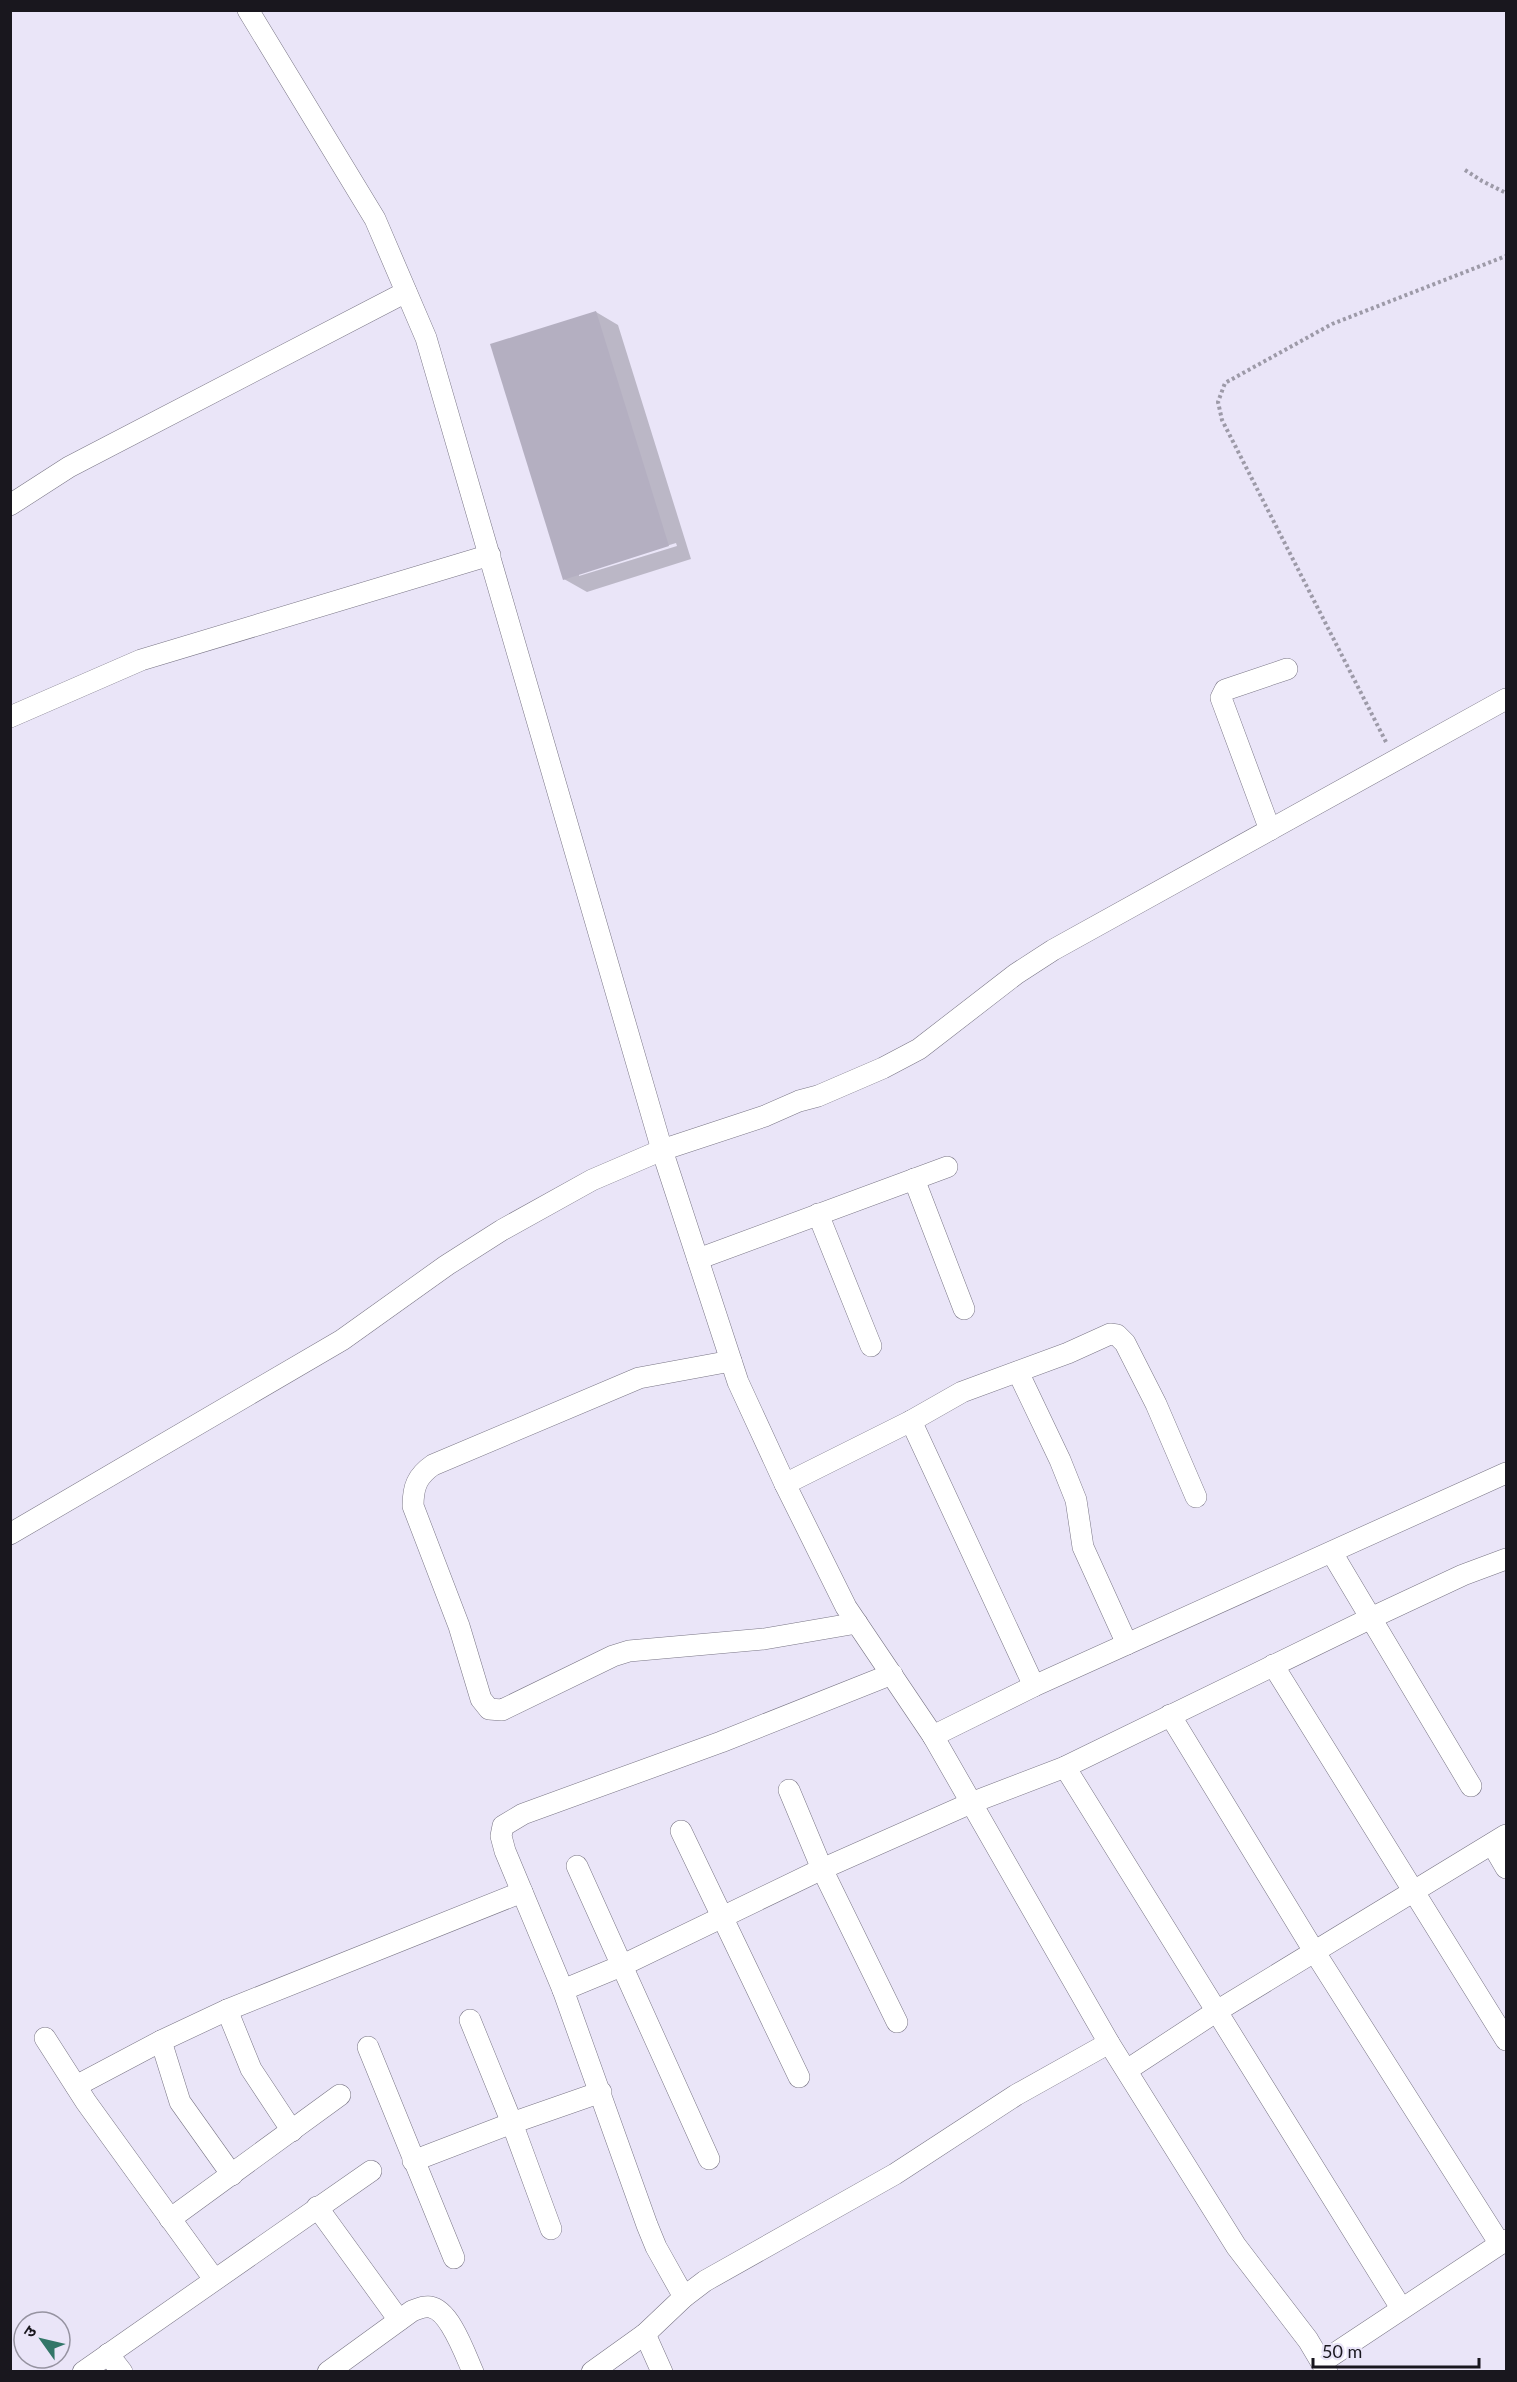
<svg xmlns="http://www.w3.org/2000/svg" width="1517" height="2382" font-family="Lato,'Noto Sans Devanagari',sans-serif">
	<rect width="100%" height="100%" fill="#eae5f8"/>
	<!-- shadow -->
	<path fill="#0003" fill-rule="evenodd" d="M 596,312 L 618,325 L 691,559 L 587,592 L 564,579 ZM 676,543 L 677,546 L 579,576 L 579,573 Z"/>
	<!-- building -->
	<polygon fill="#b4afc1" points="596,311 669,546 563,580 490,344"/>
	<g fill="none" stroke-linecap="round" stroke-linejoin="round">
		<!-- minor casing -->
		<g stroke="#797585" stroke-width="22">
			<g id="minor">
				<polyline points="248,10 375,219 426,338 662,1150 738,1382 785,1484 846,1607 933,1736 1109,2043 1236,2246 1308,2340 1327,2372"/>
				<polyline points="10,505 69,467 406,292"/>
				<polyline points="10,717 141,660 490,555"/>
				<polyline points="1270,830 1221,698 1225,690 1287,669"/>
				<polyline points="914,1179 964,1309"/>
				<polyline points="818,1214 871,1346"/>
				<polyline points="698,1259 947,1167"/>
				<path d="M 731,1361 L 639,1378 L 433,1465 C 417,1476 413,1487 413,1506 L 459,1626 L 481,1699 L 489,1709 L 502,1710 L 613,1656 L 629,1651 L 764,1639 L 857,1623"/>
				<polyline points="1018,1372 1060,1460 1076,1500 1083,1547 1127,1644"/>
				<polyline points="911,1421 1034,1686"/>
				<polyline points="785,1484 911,1421 962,1392 1068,1353 1110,1334 1117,1335 1125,1343 1156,1404 1196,1497"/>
				<polyline points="10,1534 342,1340 447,1265 502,1230 592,1180 662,1150 765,1116 799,1101 818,1096 883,1068 919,1049 1016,974 1053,950 1506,699"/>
				<polyline points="1332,1553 1471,1786"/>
				<polyline points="1273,1665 1506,2040"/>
				<polyline points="1170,1715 1314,1951 1500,2244"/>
				<polyline points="933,1736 1034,1686 1506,1473"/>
				<polyline points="1065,1767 1401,2308"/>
				<polyline points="789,1790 822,1869 897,2022"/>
				<polyline points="681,1831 799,2077"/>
				<polyline points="1492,1844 1506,1868"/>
				<polyline points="577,1866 709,2159"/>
				<polyline points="563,1990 621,1966 822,1869 971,1803 1065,1767 1371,1618 1463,1575 1506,1559"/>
				<polyline points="227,2010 251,2069 292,2131"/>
				<polyline points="470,2020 512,2123 551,2229"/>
				<polyline points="45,2038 86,2102 214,2279"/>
				<polyline points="161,2041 180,2102 232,2175"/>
				<polyline points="368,2047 454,2258"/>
				<polyline points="1127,2070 1217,2011 1506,1835"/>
				<polyline points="76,2086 161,2041 227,2010 522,1892"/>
				<polyline points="413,2161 512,2123 601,2092"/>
				<polyline points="317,2207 399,2320"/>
				<polyline points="170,2219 340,2095"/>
				<polyline points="684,2297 656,2247 647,2225 563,1990 505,1851 501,1836 503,1826 523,1814 721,1742 892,1674"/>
				<polyline points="645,2334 662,2372"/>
				<polyline points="108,2354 122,2372"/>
				<polyline points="1322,2362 1506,2240"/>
				<polyline points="83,2372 371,2171"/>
				<path d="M 328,2372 L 412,2311 C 418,2309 423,2306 430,2307 C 450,2310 465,2354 473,2372"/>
				<polyline points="592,2372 645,2334 684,2297 705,2281 895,2174 1016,2095 1109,2043"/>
			</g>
		</g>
		<!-- path -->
		<g stroke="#9d9aa8" stroke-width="4" stroke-dasharray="3 3" stroke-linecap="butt">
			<polyline points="1465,170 1482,181 1506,193"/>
			<polyline points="1386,742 1222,420 1218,402 1225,383 1332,324 1506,256"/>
		</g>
		<!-- minor -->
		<use href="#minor" stroke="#fff" stroke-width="21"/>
	</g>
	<!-- border -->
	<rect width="1517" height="2382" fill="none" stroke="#19171e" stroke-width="24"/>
	<!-- north arrow -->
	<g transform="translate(42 2340) rotate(304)"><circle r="28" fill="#eae5f8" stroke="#9693a1" stroke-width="1.5"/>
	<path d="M0-4.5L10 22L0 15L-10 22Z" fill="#327668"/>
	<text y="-9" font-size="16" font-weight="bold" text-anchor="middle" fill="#19171e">उ</text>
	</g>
	<!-- scale -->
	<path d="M1313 2358v9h166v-9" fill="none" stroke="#19171e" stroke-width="3"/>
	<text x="1322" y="2358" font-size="18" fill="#19171e" stroke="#eae5f8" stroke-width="4.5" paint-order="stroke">50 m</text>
</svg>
